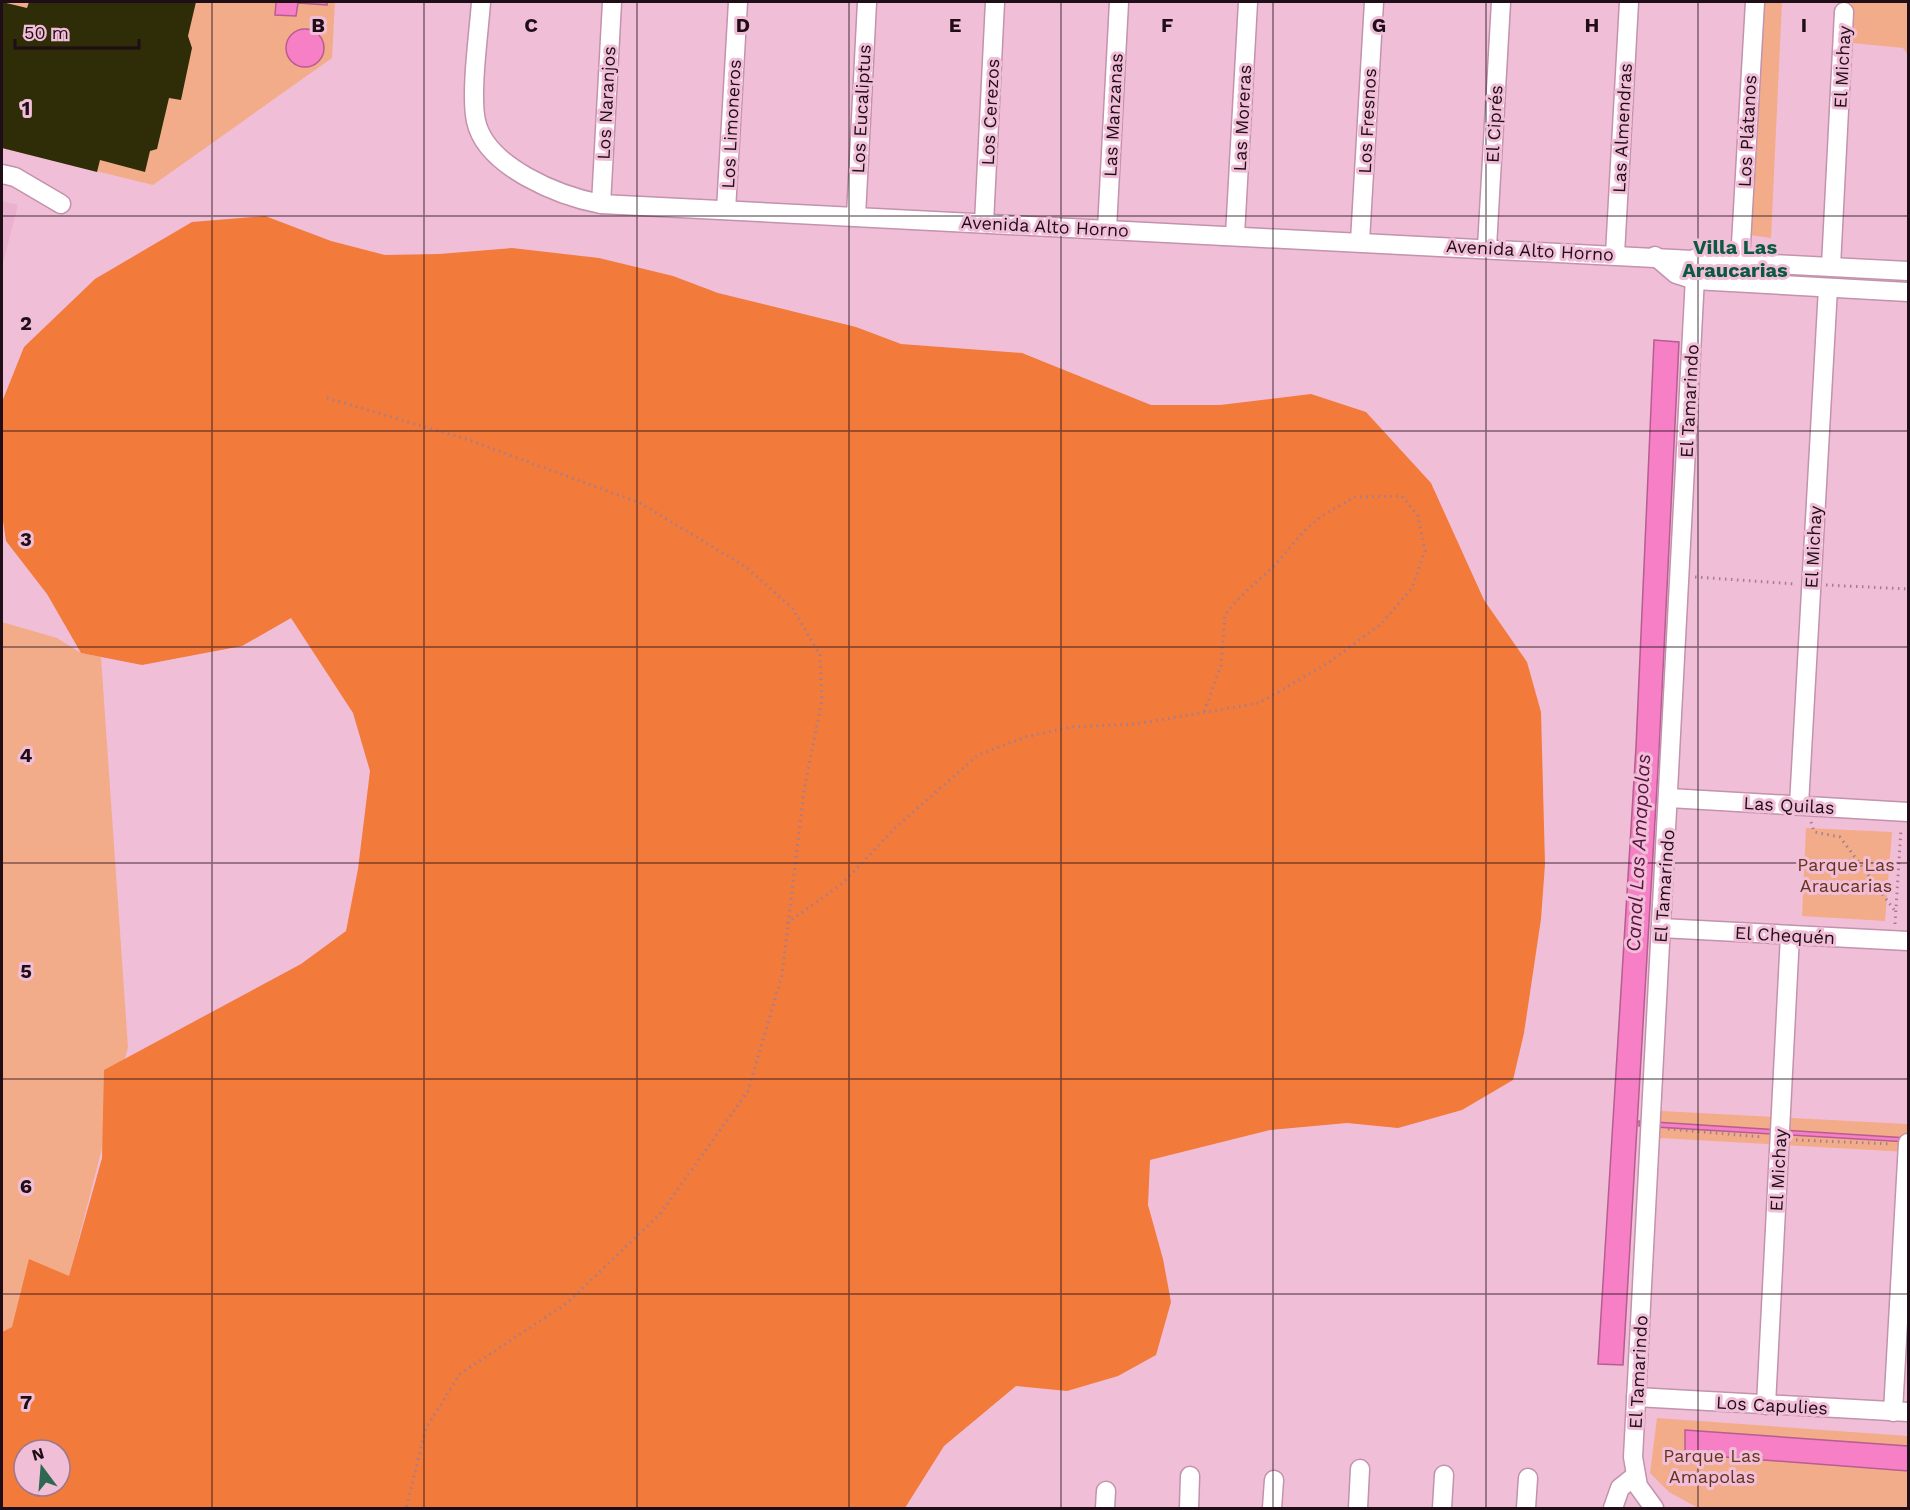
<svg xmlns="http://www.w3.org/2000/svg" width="1910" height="1510" font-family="'Work Sans',sans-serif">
	<rect width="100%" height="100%" fill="#f1bed8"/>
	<!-- built -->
	<polygon fill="#ebb1cf" points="2,201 18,205 2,267"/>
	<!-- green -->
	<g fill="#f3ac8a">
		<polygon points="2,2 335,2 332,58 153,185 2,148"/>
		<polygon points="1764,2 1782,2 1771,238 1750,235"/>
		<polygon points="1851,2 1908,2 1908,55 1903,48 1852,43"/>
		<polygon points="2,622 57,638 81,653 101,657 128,1047 69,1277 12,1327 2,1332"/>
		<polygon points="1806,828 1892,832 1885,921 1802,916"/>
		<polygon points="1643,1110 1908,1124 1908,1152 1641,1137"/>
		<polygon points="1657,1418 1908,1436 1908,1508 1698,1508 1669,1492 1650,1473"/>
	</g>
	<!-- forest -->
	<path fill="#f27a3a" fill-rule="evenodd" d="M 265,216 L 331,241 L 385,255 L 439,254 L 512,248 L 599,258 L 673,276 L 718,293 L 856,327 L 901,344 L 1022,353 L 1151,405 L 1220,405 L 1311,394 L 1366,412 L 1431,483 L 1484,600 L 1527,662 L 1541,712 L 1545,864 L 1541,919 L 1524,1033 L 1513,1080 L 1462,1110 L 1398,1128 L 1347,1123 L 1270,1130 L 1150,1160 L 1148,1205 L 1163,1259 L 1171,1302 L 1156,1355 L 1118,1376 L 1067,1391 L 1016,1386 L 944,1446 L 905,1508 L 2,1508 L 2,1332 L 12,1327 L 29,1259 L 69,1276 L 102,1158 L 104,1070 L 301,964 L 346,931 L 358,869 L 370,771 L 353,713 L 291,618 L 242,646 L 142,665 L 81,653 L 47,594 L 6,541 L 2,514 L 2,402 L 24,347 L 95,279 L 192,222 ZM 24,1450 L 60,1450 L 60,1486 L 24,1486 Z"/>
	<!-- water -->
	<g fill="#f77fc5" stroke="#b65d91" stroke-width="1.5">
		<polygon points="276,2 327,2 327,5 298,3 296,16 275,15"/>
		<circle cx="305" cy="48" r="19"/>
		<polygon points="1654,340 1679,342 1659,752 1623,1365 1598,1364 1636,747"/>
		<polygon points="1639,1121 1908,1138 1908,1142 1639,1126"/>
		<polygon points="1685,1430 1908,1446 1908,1471 1685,1454"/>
	</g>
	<!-- building -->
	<polygon fill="#2f2d07" points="2,2 27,8 29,2 196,2 188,36 192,48 181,100 169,98 157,149 150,151 145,172 100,160 97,172 2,148"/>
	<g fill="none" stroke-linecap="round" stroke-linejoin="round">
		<!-- minor casing -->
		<g stroke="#c392ac" stroke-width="21">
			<g id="minor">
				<path d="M 481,2 C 479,32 470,93 476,121 C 486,167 559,196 601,204 L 1908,271"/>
				<polyline points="2,174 15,177 61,204"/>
				<polyline points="601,204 612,2"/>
				<polyline points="726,210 738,2"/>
				<polyline points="856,216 867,2"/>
				<polyline points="984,223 995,2"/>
				<polyline points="1107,229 1119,2"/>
				<polyline points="1235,235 1248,2"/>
				<polyline points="1360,241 1374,2"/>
				<polyline points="1487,247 1501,2"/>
				<polyline points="1615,254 1629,2"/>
				<polyline points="1655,256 1676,274 1695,280 1908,292"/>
				<polyline points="1740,261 1755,2"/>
				<polyline points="1831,266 1844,12"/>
				<polyline points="1669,798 1908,812"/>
				<polyline points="1799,805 1828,288"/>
				<polyline points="1661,928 1908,941"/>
				<polyline points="1636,1397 1908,1412"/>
				<polyline points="1766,1405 1790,935"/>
				<polyline points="1893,1412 1908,1143"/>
				<polyline points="1105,1508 1106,1491"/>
				<polyline points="1189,1508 1190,1476"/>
				<polyline points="1272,1508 1274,1480"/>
				<polyline points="1358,1508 1360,1469"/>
				<polyline points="1442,1508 1444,1475"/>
				<polyline points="1526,1508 1528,1478"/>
				<polyline points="1613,1508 1620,1488 1635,1476"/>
				<polyline points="1654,1508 1638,1486 1633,1457 1696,258"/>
			</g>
		</g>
		<!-- path -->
		<g stroke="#a47d91" stroke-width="3" stroke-dasharray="1.5 4.5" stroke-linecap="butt">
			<polyline points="327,398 466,439 640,503 746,567 793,609 820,655 822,701 804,790 782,975 748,1091 660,1214 567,1303 460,1374 426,1428 406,1508"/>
			<polyline points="1695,577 1796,584"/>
			<polyline points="1826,585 1908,589"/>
			<polyline points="1811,822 1814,832 1840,837 1895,911"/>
			<polyline points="787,923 843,883 895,828 978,755 1025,737 1071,727 1136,724 1259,703 1328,663 1381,624 1412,588 1425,551 1418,516 1402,496 1355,497 1323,515 1306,529 1274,566 1238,599 1225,615 1221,665 1203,715"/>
			<polyline points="1895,924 1901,829"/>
			<polyline points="1668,1129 1763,1137"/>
			<polyline points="1796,1140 1892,1144"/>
		</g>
		<!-- minor -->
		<use href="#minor" stroke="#fff" stroke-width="18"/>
	</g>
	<!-- grid -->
	<path fill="none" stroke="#1f0d17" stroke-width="1.5" stroke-opacity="0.55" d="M 212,2 L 212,1508M 424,2 L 424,1508M 637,2 L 637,1508M 849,2 L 849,1508M 1061,2 L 1061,1508M 1273,2 L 1273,1508M 1486,2 L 1486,1508M 1698,2 L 1698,1508M 2,216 L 1908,216M 2,431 L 1908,431M 2,647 L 1908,647M 2,863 L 1908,863M 2,1079 L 1908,1079M 2,1294 L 1908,1294"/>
	<g text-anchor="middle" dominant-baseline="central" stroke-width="6" stroke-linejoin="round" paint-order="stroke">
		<!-- street labels -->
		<g font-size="18" fill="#1f0d17" stroke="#f1bed8">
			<text transform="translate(1842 67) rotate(-87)">El Michay</text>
			<text transform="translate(606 103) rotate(-87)">Los Naranjos</text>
			<text transform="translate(861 109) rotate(-87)">Los Eucaliptus</text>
			<text transform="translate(990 112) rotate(-87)">Los Cerezos</text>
			<text transform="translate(1113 115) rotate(-87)">Las Manzanas</text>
			<text transform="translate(1242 118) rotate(-87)">Las Moreras</text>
			<text transform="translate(1367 121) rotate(-87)">Los Fresnos</text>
			<text transform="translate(731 124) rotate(-87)">Los Limoneros</text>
			<text transform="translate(1494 124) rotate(-87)">El Ciprés</text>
			<text transform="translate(1622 128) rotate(-87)">Las Almendras</text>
			<text transform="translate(1747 131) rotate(-87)">Los Plátanos</text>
			<text transform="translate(1045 226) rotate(3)">Avenida Alto Horno</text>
			<text transform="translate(1530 250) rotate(3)">Avenida Alto Horno</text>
			<text transform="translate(1689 401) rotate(-87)">El Tamarindo</text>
			<text transform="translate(1813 547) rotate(-87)">El Michay</text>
			<text transform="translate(1789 805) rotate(3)">Las Quilas</text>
			<text transform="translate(1664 886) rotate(-86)">El Tamarindo</text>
			<text transform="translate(1785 935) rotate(3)">El Chequén</text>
			<text transform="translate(1778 1170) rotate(-87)">El Michay</text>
			<text transform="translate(1638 1372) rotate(-87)">El Tamarindo</text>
			<text transform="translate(1772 1405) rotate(3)">Los Capulies</text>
		</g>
		<!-- park labels -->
		<g font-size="18" fill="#64341c" stroke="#f1bed8">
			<text x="1846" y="864">Parque Las<tspan x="1846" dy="21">Araucarias</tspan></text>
			<text x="1712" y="1455">Parque Las<tspan x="1712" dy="21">Amapolas</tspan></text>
		</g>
		<!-- neighbourhood labels -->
		<g font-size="20" font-weight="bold" fill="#0d5840" stroke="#f1bed8">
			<text x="1735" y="247">Villa Las<tspan x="1735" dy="23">Araucarias</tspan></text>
		</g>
		<!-- water labels -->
		<g font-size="20" font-style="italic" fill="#5c1242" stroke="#f1bed8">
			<text transform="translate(1638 853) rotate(-87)">Canal Las Amapolas</text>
		</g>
	</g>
	<g font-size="20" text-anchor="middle" font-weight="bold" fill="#1f0d17" stroke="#f1bed8" stroke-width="6" stroke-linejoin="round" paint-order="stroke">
		<text x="318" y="32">B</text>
		<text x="531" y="32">C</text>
		<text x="743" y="32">D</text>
		<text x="955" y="32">E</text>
		<text x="1167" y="32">F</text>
		<text x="1379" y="32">G</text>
		<text x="1592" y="32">H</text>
		<text x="1804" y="32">I</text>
		<text x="26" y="115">1</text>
		<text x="26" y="330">2</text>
		<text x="26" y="546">3</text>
		<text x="26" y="762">4</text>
		<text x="26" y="978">5</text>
		<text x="26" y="1193">6</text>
		<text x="26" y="1409">7</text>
	</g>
	<!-- border -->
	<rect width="1910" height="1510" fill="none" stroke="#1f0d17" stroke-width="6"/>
	<!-- north arrow -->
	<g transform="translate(42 1468) rotate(344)"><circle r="28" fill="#f1bed8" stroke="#9d778b" stroke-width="1.5"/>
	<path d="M0-4.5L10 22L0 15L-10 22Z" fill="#2e6852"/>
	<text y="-9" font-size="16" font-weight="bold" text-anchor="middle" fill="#1f0d17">N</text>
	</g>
	<!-- scale -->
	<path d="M15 39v9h124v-9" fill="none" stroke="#1f0d17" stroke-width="3"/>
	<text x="24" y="39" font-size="18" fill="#1f0d17" stroke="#f1bed8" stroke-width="4.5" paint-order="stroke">50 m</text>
</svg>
